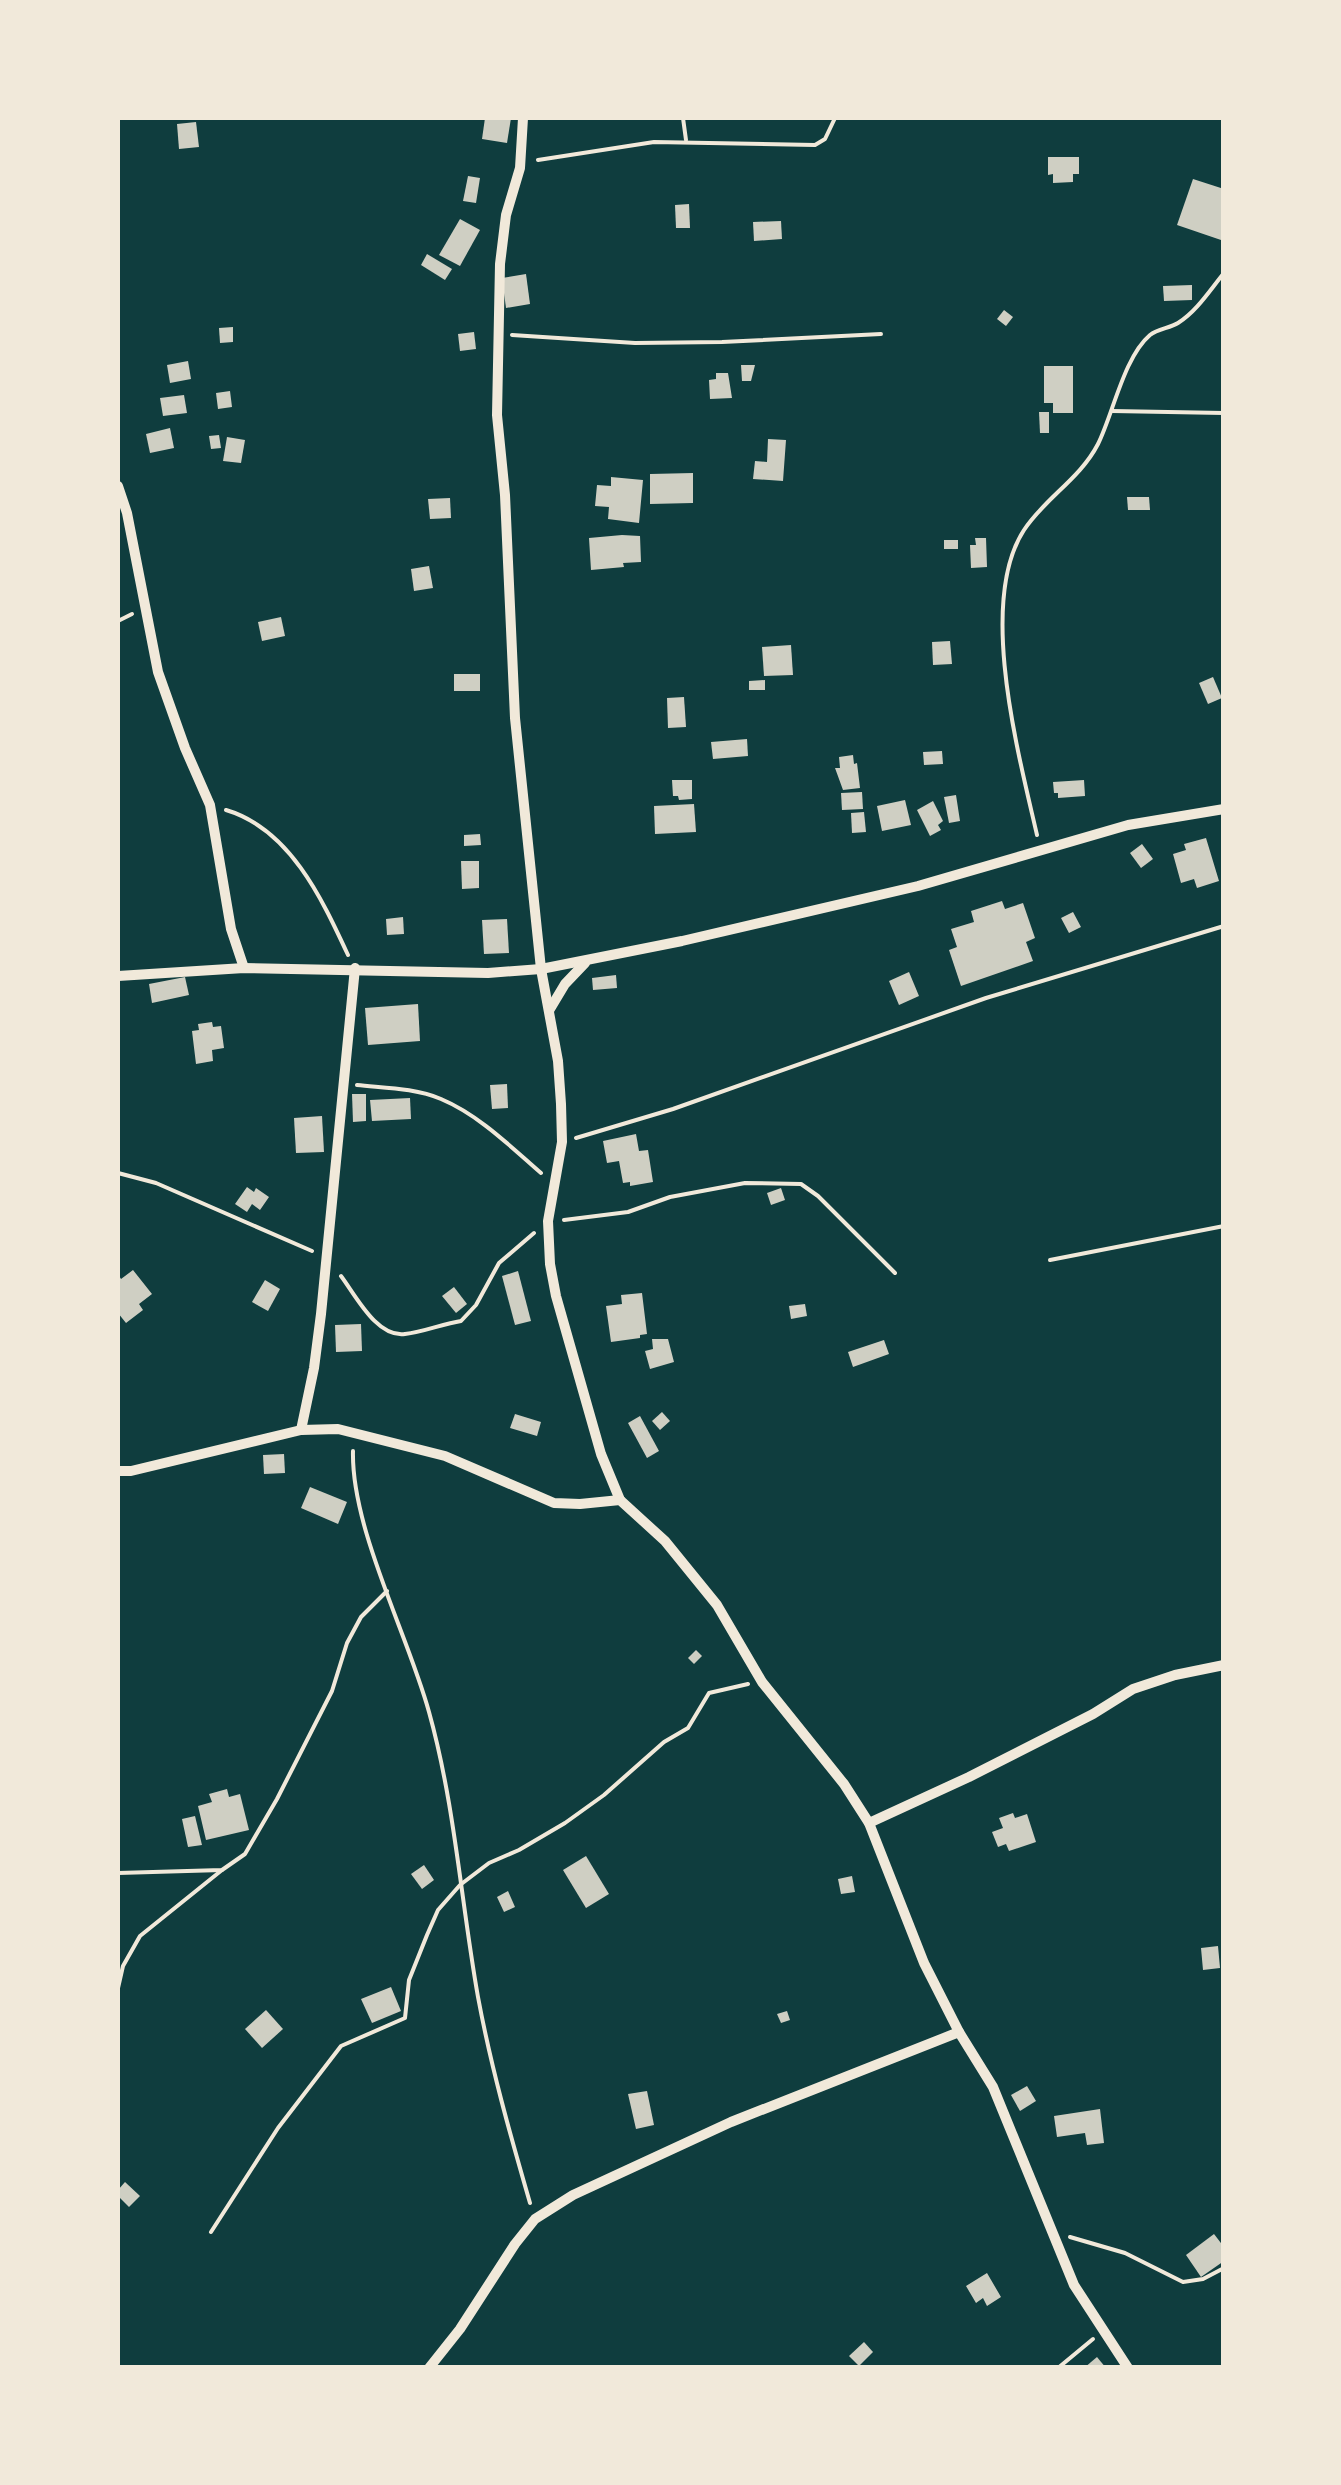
<svg xmlns="http://www.w3.org/2000/svg" width="1341" height="2485" font-family="'DM Sans',sans-serif">
	<rect width="100%" height="100%" fill="#0f3d3e"/>
	<!-- building -->
	<g fill="#cfcfc3">
		<polygon points="485,118 511,118 507,143 482,139"/>
		<polygon points="196,122 199,147 179,149 177,124"/>
		<polygon points="1048,157 1079,157 1079,174 1073,174 1073,182 1053,183 1053,174 1048,175"/>
		<polygon points="468,176 480,178 476,203 463,201"/>
		<polygon points="1193,179 1224,189 1221,240 1177,225"/>
		<polygon points="689,204 690,228 676,228 675,205"/>
		<polygon points="460,219 480,230 460,266 439,255"/>
		<polygon points="781,221 782,239 754,241 753,222"/>
		<polygon points="427,254 452,269 445,280 421,265"/>
		<polygon points="526,274 530,304 506,308 502,278"/>
		<polygon points="1192,285 1192,300 1164,301 1163,286"/>
		<polygon points="1004,310 1013,317 1006,326 997,319"/>
		<polygon points="233,327 233,342 220,343 219,328"/>
		<polygon points="474,332 476,349 460,351 458,334"/>
		<polygon points="188,361 191,379 170,383 167,365"/>
		<polygon points="741,365 755,365 751,381 742,381"/>
		<polygon points="1044,366 1073,366 1073,413 1053,413 1053,403 1044,403"/>
		<polygon points="716,373 728,373 732,398 710,399 709,380 716,379"/>
		<polygon points="230,391 232,407 218,409 216,393"/>
		<polygon points="184,395 187,413 163,416 160,398"/>
		<polygon points="1039,412 1049,412 1049,433 1040,433"/>
		<polygon points="170,428 174,448 150,453 146,434"/>
		<polygon points="219,435 221,448 211,449 209,436"/>
		<polygon points="227,437 245,440 241,463 223,461"/>
		<polygon points="768,439 786,440 783,481 753,479 755,461 767,462"/>
		<polygon points="693,473 693,503 650,504 650,474"/>
		<polygon points="611,477 643,480 639,523 608,519 609,507 595,506 597,485 611,486"/>
		<polygon points="1127,497 1149,497 1150,510 1128,510"/>
		<polygon points="450,498 451,518 430,519 428,499"/>
		<polygon points="622,535 640,536 641,562 623,563 624,567 591,570 589,538"/>
		<polygon points="975,538 986,538 987,567 971,568 970,545 976,545"/>
		<rect x="944" y="540" width="14" height="9"/>
		<polygon points="429,566 433,588 414,591 411,569"/>
		<polygon points="281,617 285,636 262,641 258,622"/>
		<polygon points="950,641 952,664 933,665 932,642"/>
		<polygon points="791,645 793,675 764,676 762,647"/>
		<rect x="454" y="674" width="26" height="17"/>
		<polygon points="1213,677 1222,698 1208,704 1199,683"/>
		<polygon points="765,680 765,690 749,690 749,681"/>
		<polygon points="684,697 686,727 668,728 667,698"/>
		<polygon points="747,739 748,756 713,759 711,742"/>
		<polygon points="942,751 943,764 924,765 923,752"/>
		<polygon points="853,755 854,764 857,763 860,788 843,790 835,768 840,768 839,757"/>
		<polygon points="672,780 692,780 692,799 679,800 678,796 673,796"/>
		<polygon points="1084,780 1085,796 1058,798 1058,793 1054,793 1053,782"/>
		<polygon points="862,792 863,809 842,810 841,793"/>
		<polygon points="956,795 960,821 949,823 944,797"/>
		<polygon points="905,800 911,825 882,831 877,806"/>
		<polygon points="933,801 943,821 938,825 941,830 930,836 917,810"/>
		<polygon points="694,804 696,832 655,834 654,806"/>
		<polygon points="864,812 866,832 852,833 851,813"/>
		<polygon points="480,834 481,845 464,846 464,835"/>
		<polygon points="1206,838 1219,881 1197,888 1194,879 1181,883 1173,854 1186,850 1184,844"/>
		<polygon points="1142,844 1153,859 1141,868 1130,853"/>
		<polygon points="461,861 479,861 479,888 462,889"/>
		<polygon points="1002,901 1005,909 1023,903 1035,938 1026,942 1033,961 961,986 949,950 957,947 951,929 974,922 971,911"/>
		<polygon points="1073,912 1081,927 1069,933 1061,918"/>
		<polygon points="403,917 404,934 387,935 386,919"/>
		<polygon points="507,919 509,953 484,954 482,920"/>
		<polygon points="909,972 919,996 899,1005 889,981"/>
		<polygon points="616,975 617,988 593,990 592,978"/>
		<polygon points="185,977 189,995 152,1003 149,984"/>
		<polygon points="418,1004 420,1041 368,1045 365,1008"/>
		<polygon points="212,1022 213,1027 221,1026 224,1048 212,1050 213,1061 196,1064 192,1031 199,1030 198,1024"/>
		<polygon points="507,1084 508,1108 492,1109 490,1085"/>
		<polygon points="352,1094 366,1094 366,1121 353,1122"/>
		<polygon points="410,1098 411,1119 372,1121 370,1100"/>
		<polygon points="322,1116 324,1152 296,1153 294,1118"/>
		<polygon points="636,1134 639,1151 648,1150 653,1182 630,1186 630,1182 623,1183 619,1161 607,1163 603,1141"/>
		<polygon points="247,1187 254,1192 256,1188 269,1197 260,1210 252,1204 247,1212 235,1204"/>
		<polygon points="781,1188 785,1200 771,1205 767,1193"/>
		<polygon points="133,1270 152,1294 139,1304 143,1310 126,1323 118,1313 118,1274 121,1279"/>
		<polygon points="518,1271 531,1321 515,1325 502,1276"/>
		<polygon points="265,1280 280,1289 268,1311 252,1302"/>
		<polygon points="454,1287 467,1304 456,1313 442,1296"/>
		<polygon points="642,1293 647,1334 640,1335 640,1338 611,1342 606,1306 622,1304 621,1295"/>
		<polygon points="805,1304 807,1316 791,1319 789,1306"/>
		<polygon points="361,1324 362,1351 336,1352 335,1325"/>
		<polygon points="652,1339 668,1339 674,1362 650,1369 645,1351 653,1349"/>
		<polygon points="884,1340 889,1354 853,1367 848,1352"/>
		<polygon points="662,1412 670,1421 660,1430 652,1421"/>
		<polygon points="515,1414 541,1422 537,1436 510,1428"/>
		<polygon points="640,1416 659,1451 647,1458 628,1423"/>
		<polygon points="284,1454 285,1473 264,1474 263,1455"/>
		<polygon points="310,1487 347,1502 338,1524 301,1508"/>
		<polygon points="696,1650 702,1656 694,1664 688,1658"/>
		<polygon points="227,1789 229,1797 240,1794 249,1830 206,1840 198,1806 212,1802 209,1794"/>
		<polygon points="1013,1813 1015,1818 1027,1814 1036,1842 1009,1851 1006,1844 998,1847 992,1832 1003,1828 999,1818"/>
		<polygon points="195,1816 202,1845 188,1847 182,1819"/>
		<polygon points="586,1856 609,1894 586,1908 563,1870"/>
		<polygon points="424,1865 434,1880 422,1889 411,1874"/>
		<polygon points="852,1876 855,1892 841,1894 838,1879"/>
		<polygon points="508,1891 515,1907 504,1912 497,1897"/>
		<polygon points="1218,1946 1220,1968 1203,1970 1201,1948"/>
		<polygon points="391,1987 401,2011 372,2023 361,1999"/>
		<polygon points="266,2010 283,2029 262,2048 245,2029"/>
		<polygon points="787,2011 790,2020 781,2023 777,2014"/>
		<polygon points="1027,2086 1036,2101 1020,2111 1011,2095"/>
		<polygon points="647,2091 654,2125 636,2129 628,2094"/>
		<polygon points="1100,2109 1104,2143 1087,2145 1085,2133 1057,2137 1054,2116"/>
		<polygon points="125,2182 140,2196 129,2207 118,2196 118,2190"/>
		<polygon points="1214,2234 1224,2247 1224,2261 1201,2277 1186,2255"/>
		<polygon points="987,2273 1001,2297 987,2306 983,2298 976,2303 966,2286"/>
		<polygon points="864,2342 873,2352 859,2366 849,2356"/>
		<polygon points="1097,2357 1106,2368 1084,2368"/>
	</g>
	<g fill="none" stroke-linecap="round" stroke-linejoin="round">
		<!-- path -->
		<g stroke="#f1e9da" stroke-width="4">
			<polyline points="683,118 686,140"/>
			<polyline points="538,160 654,142 815,145 825,139 835,118"/>
			<polyline points="512,335 635,343 722,342 881,334"/>
			<polyline points="1112,411 1224,413"/>
			<polyline points="118,621 132,614"/>
			<path d="M 226,810 C 290,829 322,899 348,955"/>
			<path d="M 1037,835 C 1019,756 977,602 1024,530 C 1045,498 1080,479 1098,444 C 1113,414 1124,357 1150,335 C 1158,329 1170,328 1178,323 C 1197,311 1210,290 1224,273"/>
			<path d="M 357,1085 C 385,1088 415,1088 441,1099 C 479,1115 511,1147 541,1173"/>
			<polyline points="576,1138 673,1109 986,998 1224,926"/>
			<polyline points="118,1173 156,1183 312,1251"/>
			<polyline points="564,1220 628,1212 670,1197 745,1183 801,1184 818,1196 895,1273"/>
			<polyline points="1050,1260 1224,1226"/>
			<path d="M 341,1276 C 356,1296 377,1338 405,1334 C 424,1332 442,1324 461,1321 L 476,1305 L 499,1263 L 534,1233"/>
			<path d="M 353,1451 C 351,1528 408,1635 429,1712 C 455,1805 461,1902 478,1997 C 491,2067 510,2134 530,2203"/>
			<polyline points="118,1873 222,1870 245,1854 277,1799 332,1691 347,1643 361,1617 387,1591"/>
			<polyline points="118,1988 123,1966 140,1936 222,1870"/>
			<polyline points="211,2232 278,2128 341,2046 405,2018 409,1980 427,1935 438,1910 460,1885 489,1863 519,1850 565,1823 604,1795 664,1742 688,1728 709,1693 748,1684"/>
			<polyline points="1070,2237 1125,2253 1183,2282 1203,2279 1224,2268"/>
			<polyline points="1058,2368 1093,2339"/>
		</g>
		<!-- minor -->
		<g stroke="#f1e9da" stroke-width="10">
			<polyline points="523,118 520,168 506,215 500,264 497,415 505,495 515,718 541,969 558,1061 561,1104 562,1142 548,1221 550,1264 556,1296 601,1454 620,1500"/>
			<polyline points="118,486 127,513 158,672 185,748 210,805 231,929 244,968"/>
			<polyline points="118,976 244,968 488,973 541,969 682,941 918,886 1128,825 1224,809"/>
			<polyline points="550,1009 565,984 585,963"/>
			<polyline points="301,1430 314,1368 321,1314 355,968"/>
			<polyline points="118,1471 131,1471 301,1430 338,1429 445,1456 554,1503 580,1504 620,1500 665,1541 717,1605 762,1682 844,1784 869,1823 924,1963 959,2032 993,2087 1074,2285 1128,2368"/>
			<polyline points="869,1823 969,1777 1093,1714 1133,1689 1175,1675 1224,1665"/>
			<polyline points="429,2368 460,2329 515,2244 535,2219 573,2195 731,2122 959,2032"/>
		</g>
	</g>
	<!-- border -->
	<rect width="1341" height="2485" fill="none" stroke="#f1e9da" stroke-width="240"/>
</svg>
